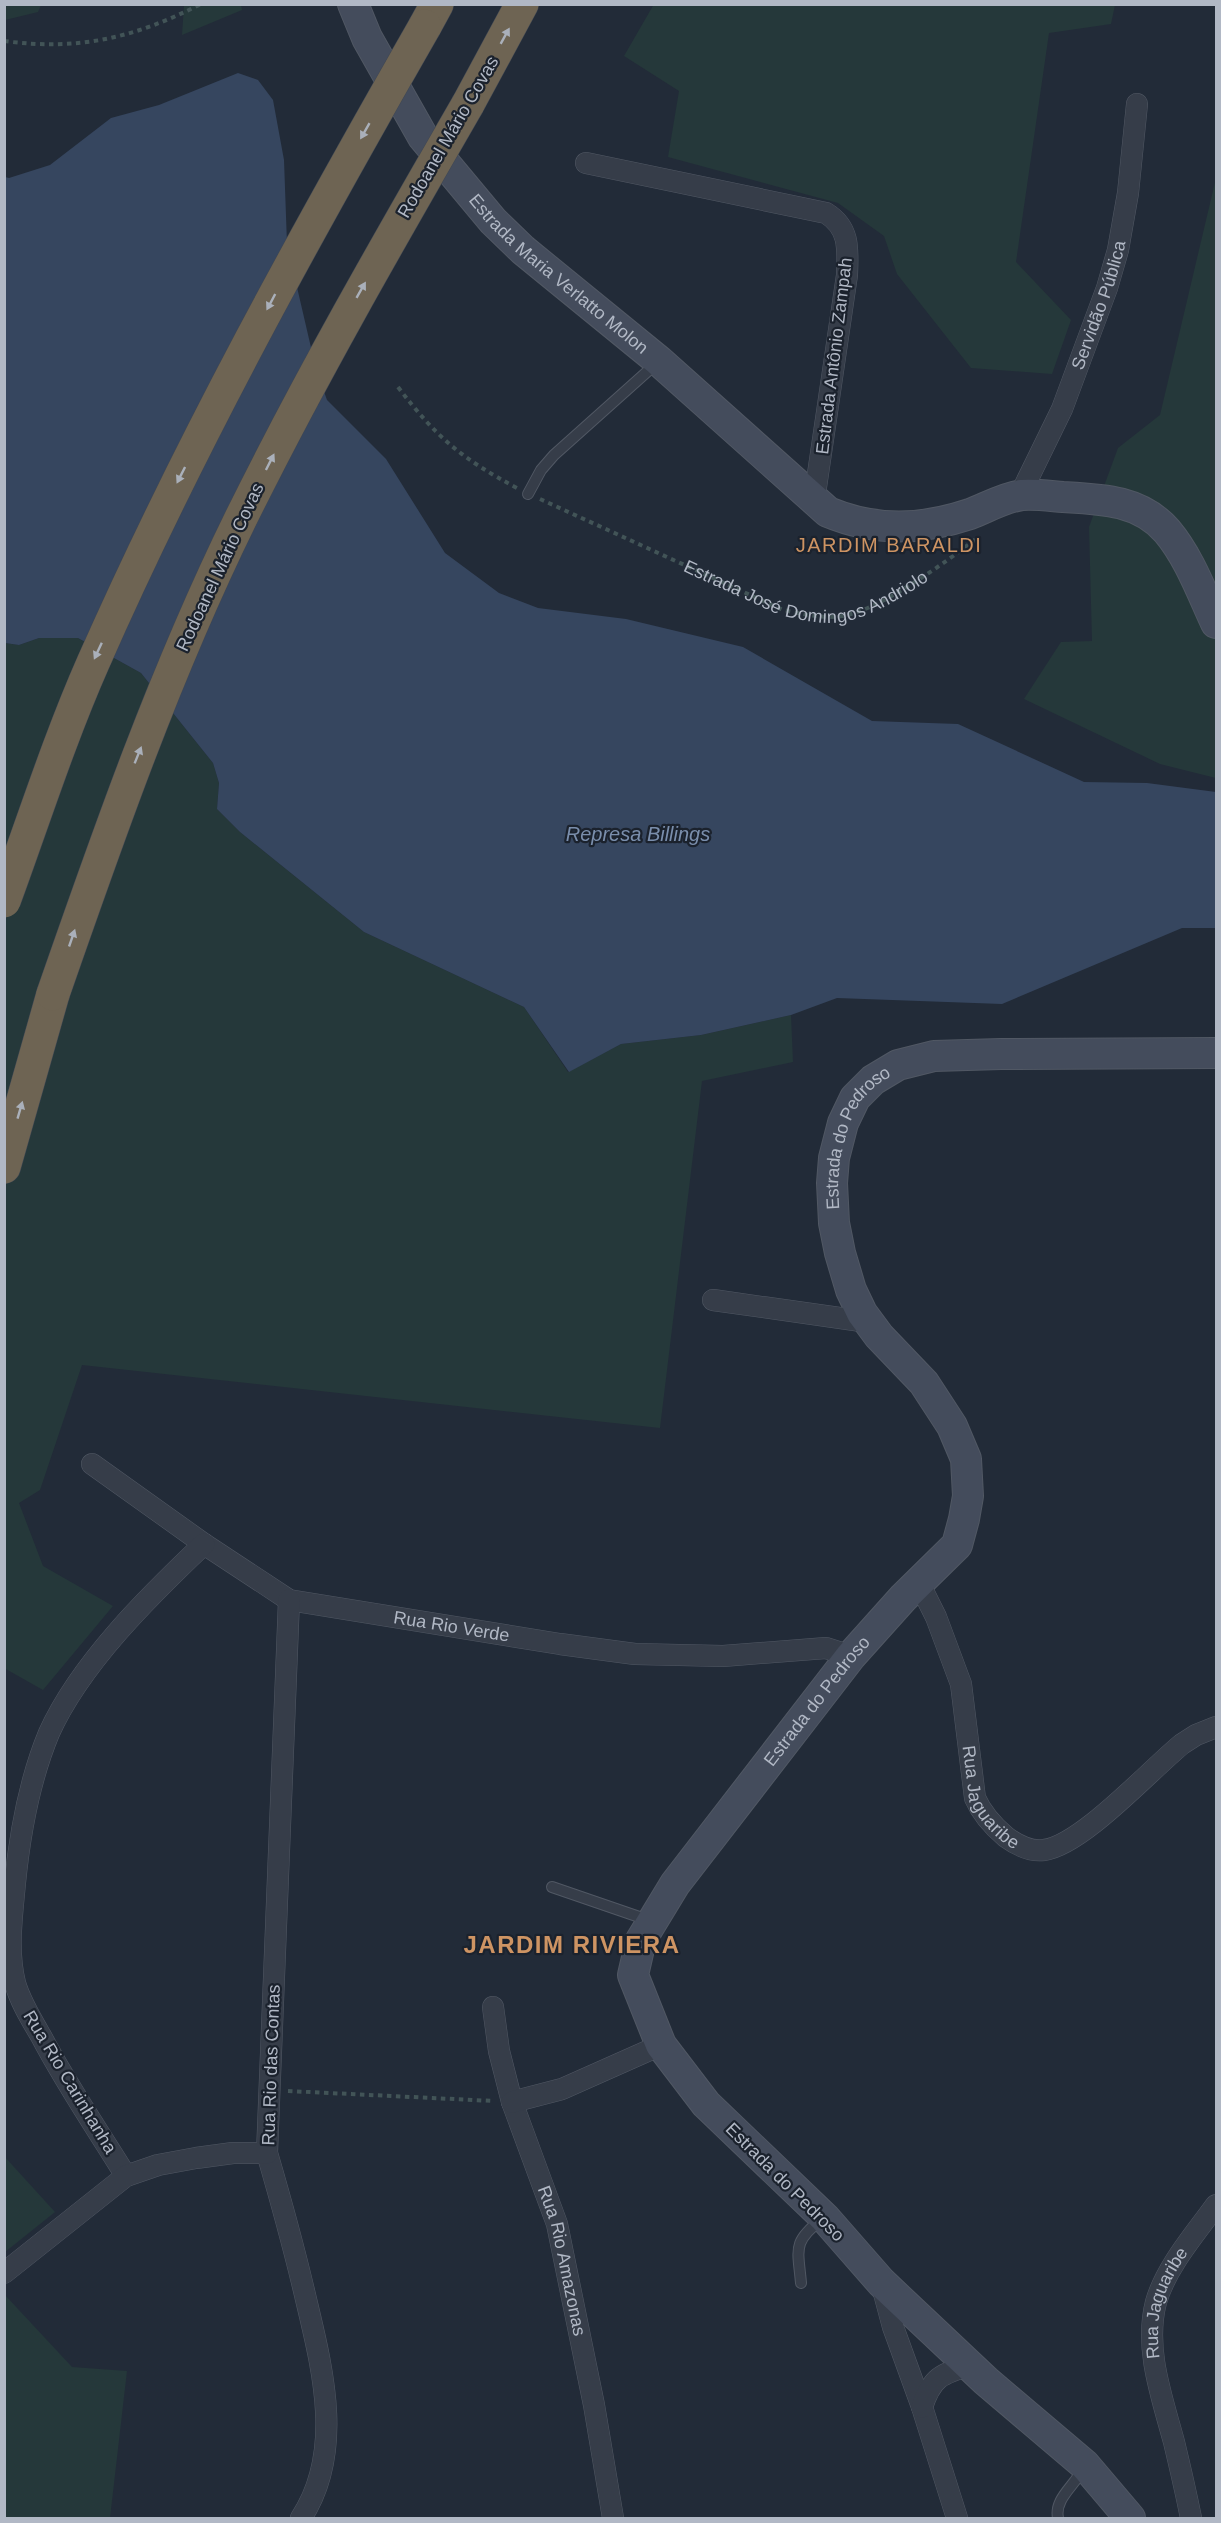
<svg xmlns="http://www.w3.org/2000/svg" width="1221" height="2523" font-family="Arial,sans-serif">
	<rect width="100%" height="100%" fill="#222b38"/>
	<!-- green -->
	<g fill="#25383a">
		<polygon points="654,4 1115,5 1111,24 1049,33 1016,262 1071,320 1052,374 971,368 897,274 884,236 838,203 668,157 679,91 624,56"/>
		<polygon points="4,5 5,4 41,5 38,12 5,20"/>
		<polygon points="184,5 241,5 242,10 182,35"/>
		<polygon points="1216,178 1216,778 1160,764 1024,699 1061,642 1092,641 1089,527 1118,448 1160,415"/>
		<polygon points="39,638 78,638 141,673 213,763 219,783 217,809 240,832 364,932 524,1007 568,1072 621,1044 701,1035 791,1015 793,1062 702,1081 660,1428 82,1365 40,1490 19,1503 43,1566 113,1606 43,1690 4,1668 4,643 19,645"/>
		<polygon points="4,2156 55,2212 5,2252 4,2252"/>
		<polygon points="4,2294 72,2367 127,2371 110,2518 5,2518"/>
	</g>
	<!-- water -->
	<polygon fill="#36465f" points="238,73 258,80 273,100 284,160 287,244 316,369 327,400 386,459 445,553 499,593 538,608 626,619 743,647 872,721 958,724 1084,782 1147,783 1216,792 1216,928 1182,928 1002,1004 837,998 791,1015 701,1035 621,1044 569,1072 524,1007 364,932 240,832 217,809 219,783 213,763 141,673 78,638 39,638 19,645 5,643 5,177 9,178 50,165 111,118 159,105"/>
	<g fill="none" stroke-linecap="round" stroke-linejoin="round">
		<!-- lane casing -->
		<g stroke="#515864" stroke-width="12">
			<g id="lane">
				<polyline points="528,494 541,470 554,455 658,362"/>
				<polyline points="552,1887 651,1921"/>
				<path d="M 801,2283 C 798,2249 792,2242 822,2219"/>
				<path d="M 1058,2518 C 1054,2498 1076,2485 1083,2468"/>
			</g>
		</g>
		<!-- street casing -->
		<g stroke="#515864" stroke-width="22">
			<g id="street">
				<path d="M 586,163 L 826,213 C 850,228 848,249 847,275 L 814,501"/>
				<path id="s2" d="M 1020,495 L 1062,409 L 1107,288 L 1118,250 L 1128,193 L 1137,104"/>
				<polyline points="713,1300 868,1322"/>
				<path id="s3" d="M 92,1464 L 204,1544 L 289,1600 L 560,1644 L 635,1654 L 723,1656 L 826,1648 L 851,1656"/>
				<path id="s4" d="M 919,1583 L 936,1617 L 961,1684 L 975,1798 C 982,1814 993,1826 1006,1837 C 1017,1845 1030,1852 1044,1850 C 1082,1845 1150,1770 1182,1744 L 1196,1735 L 1216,1727"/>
				<path d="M 289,1600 L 267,2153 C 281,2201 294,2248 305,2295 C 322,2367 345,2451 301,2518"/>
				<path id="s5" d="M 493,2007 L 499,2051 L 512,2102 L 557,2224 L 594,2405 L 613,2518"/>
				<polyline points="512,2102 562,2089 661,2045"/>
				<path d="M 126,2176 C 97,2129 66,2084 41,2036 C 31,2019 20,2001 15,1983 C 7,1951 12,1916 15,1883 C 20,1832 29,1781 49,1733 C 80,1664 149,1596 204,1544"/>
				<polyline points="4,2273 126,2176 158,2165 196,2158 233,2153 267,2153"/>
				<polyline points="881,2282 893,2327 922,2407 957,2518"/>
				<path d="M 922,2407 C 932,2377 941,2374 970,2365"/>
				<path id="s6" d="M 1191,2518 C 1186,2493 1180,2467 1174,2442 C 1162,2397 1144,2349 1156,2302 C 1166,2267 1195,2234 1216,2205"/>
			</g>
		</g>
		<!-- secondary casing -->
		<g stroke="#515864" stroke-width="32">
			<g id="secondary">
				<path id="s7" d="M 353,4 L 367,38 L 423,137 L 493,221 L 523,250 L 659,361 L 828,512 C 876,532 922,530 970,514 C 986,508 1005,497 1022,495 C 1035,494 1050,496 1063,497 C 1101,499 1140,500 1167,531 C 1189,557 1202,593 1216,623"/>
				<path id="s8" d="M 1130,2518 L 1085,2465 L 986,2381 L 881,2282 L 825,2218 L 706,2104 L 661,2045 L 633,1975 L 641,1940 L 675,1884 L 851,1656 L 903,1598 L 957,1545 L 964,1519 L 968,1496 L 966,1459 L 952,1426 L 924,1383 L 879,1336 L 862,1313 L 851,1290 L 840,1253 L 834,1223 L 832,1183 L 834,1158 L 843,1123 L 855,1098 L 873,1080 L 898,1065 L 934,1056 L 1001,1054 L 1216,1053"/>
			</g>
		</g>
		<!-- highway casing -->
		<g stroke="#414853" stroke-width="34">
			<g id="highway">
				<polyline points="425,26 437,4"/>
				<polyline points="468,104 522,4"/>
				<polyline points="4,1167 53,994"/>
			</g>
		</g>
		<!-- path -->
		<g stroke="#425457" stroke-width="4" stroke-dasharray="4.5 4.5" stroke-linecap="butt">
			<path d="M 4,41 C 79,51 134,38 201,4"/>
			<path d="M 398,387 C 436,437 462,459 517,488"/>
			<path id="s1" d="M 540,499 L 783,610 C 803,614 822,619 842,616 C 878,611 948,561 977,538"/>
			<polyline points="288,2091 494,2101"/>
		</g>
		<!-- lane -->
		<use href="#lane" stroke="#363d49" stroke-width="10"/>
		<!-- street -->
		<use href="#street" stroke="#363d49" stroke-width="21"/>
		<!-- secondary -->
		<use href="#secondary" stroke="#444c5c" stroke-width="30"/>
		<!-- highway -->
		<use href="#highway" stroke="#6e6453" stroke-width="33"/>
		<!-- highway-bridge casing -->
		<g stroke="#414853" stroke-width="34" stroke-linecap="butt">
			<g id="highway-bridge">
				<path d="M 4,901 C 33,822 59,740 93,663 C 190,443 306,234 425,26"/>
				<path d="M 53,994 C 109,833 165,673 240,520 C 310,378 389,241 468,104"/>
			</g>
		</g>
		<!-- highway-bridge -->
		<use href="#highway-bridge" stroke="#6e6453" stroke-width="33"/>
	</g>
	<!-- one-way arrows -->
	<defs><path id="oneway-solid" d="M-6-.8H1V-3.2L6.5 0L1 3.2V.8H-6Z" transform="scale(1.5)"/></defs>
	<g fill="#aab0ba">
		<use href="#oneway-solid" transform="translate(505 36) rotate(-61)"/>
		<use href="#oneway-solid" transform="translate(365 131) rotate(120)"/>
		<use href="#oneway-solid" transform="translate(361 290) rotate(-60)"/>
		<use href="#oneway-solid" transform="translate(271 302) rotate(118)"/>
		<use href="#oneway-solid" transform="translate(270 462) rotate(-63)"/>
		<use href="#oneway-solid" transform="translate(181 475) rotate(117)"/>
		<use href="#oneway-solid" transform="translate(98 651) rotate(115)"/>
		<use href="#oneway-solid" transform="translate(138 755) rotate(-68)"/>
		<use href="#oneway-solid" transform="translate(72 938) rotate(-71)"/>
		<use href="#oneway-solid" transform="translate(20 1110) rotate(-74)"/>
	</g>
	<g text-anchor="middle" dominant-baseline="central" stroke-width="4.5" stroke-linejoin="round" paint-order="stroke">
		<!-- street labels -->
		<g font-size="18" fill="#b1b8c5" stroke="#1b222d">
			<text transform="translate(448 137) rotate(-60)">Rodoanel Mário Covas</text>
			<text stroke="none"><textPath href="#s7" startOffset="344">Estrada Maria Verlatto Molon</textPath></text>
			<text stroke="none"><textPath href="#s2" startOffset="206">Servidão Pública</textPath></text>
			<text transform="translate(834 356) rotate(-83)">Estrada Antônio Zampah</text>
			<text stroke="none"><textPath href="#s1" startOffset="290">Estrada José Domingos Andriolo</textPath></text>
			<text transform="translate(220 567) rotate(-65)">Rodoanel Mário Covas</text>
			<text stroke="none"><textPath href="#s8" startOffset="1742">Estrada do Pedroso</textPath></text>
			<text stroke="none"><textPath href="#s3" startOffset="404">Rua Rio Verde</textPath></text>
			<text stroke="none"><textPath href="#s8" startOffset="1076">Estrada do Pedroso</textPath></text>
			<text stroke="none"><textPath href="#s4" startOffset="230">Rua Jaguaribe</textPath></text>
			<text transform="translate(271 2065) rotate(-88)">Rua Rio das Contas</text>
			<text transform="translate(70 2082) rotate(59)">Rua Rio Carinhanha</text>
			<text transform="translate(785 2182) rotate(45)">Estrada do Pedroso</text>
			<text stroke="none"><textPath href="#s5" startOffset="264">Rua Rio Amazonas</textPath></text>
			<text stroke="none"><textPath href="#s6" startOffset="222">Rua Jaguaribe</textPath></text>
		</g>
		<!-- neighbourhood labels -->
		<g font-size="20" letter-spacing="1.5" fill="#ce9463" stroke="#1b222d">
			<text x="889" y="545">JARDIM BARALDI</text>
		</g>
		<!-- water labels -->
		<g font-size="20" font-style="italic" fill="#7a8eac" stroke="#1b222d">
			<text x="638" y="834">Represa Billings</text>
		</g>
		<!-- district labels -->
		<g font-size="24" font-weight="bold" letter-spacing="1.5" fill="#ce9463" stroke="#1b222d">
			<text x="572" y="1944">JARDIM RIVIERA</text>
		</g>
	</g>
	<!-- border -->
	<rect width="1221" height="2523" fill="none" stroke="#b1b8c5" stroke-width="12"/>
</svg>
